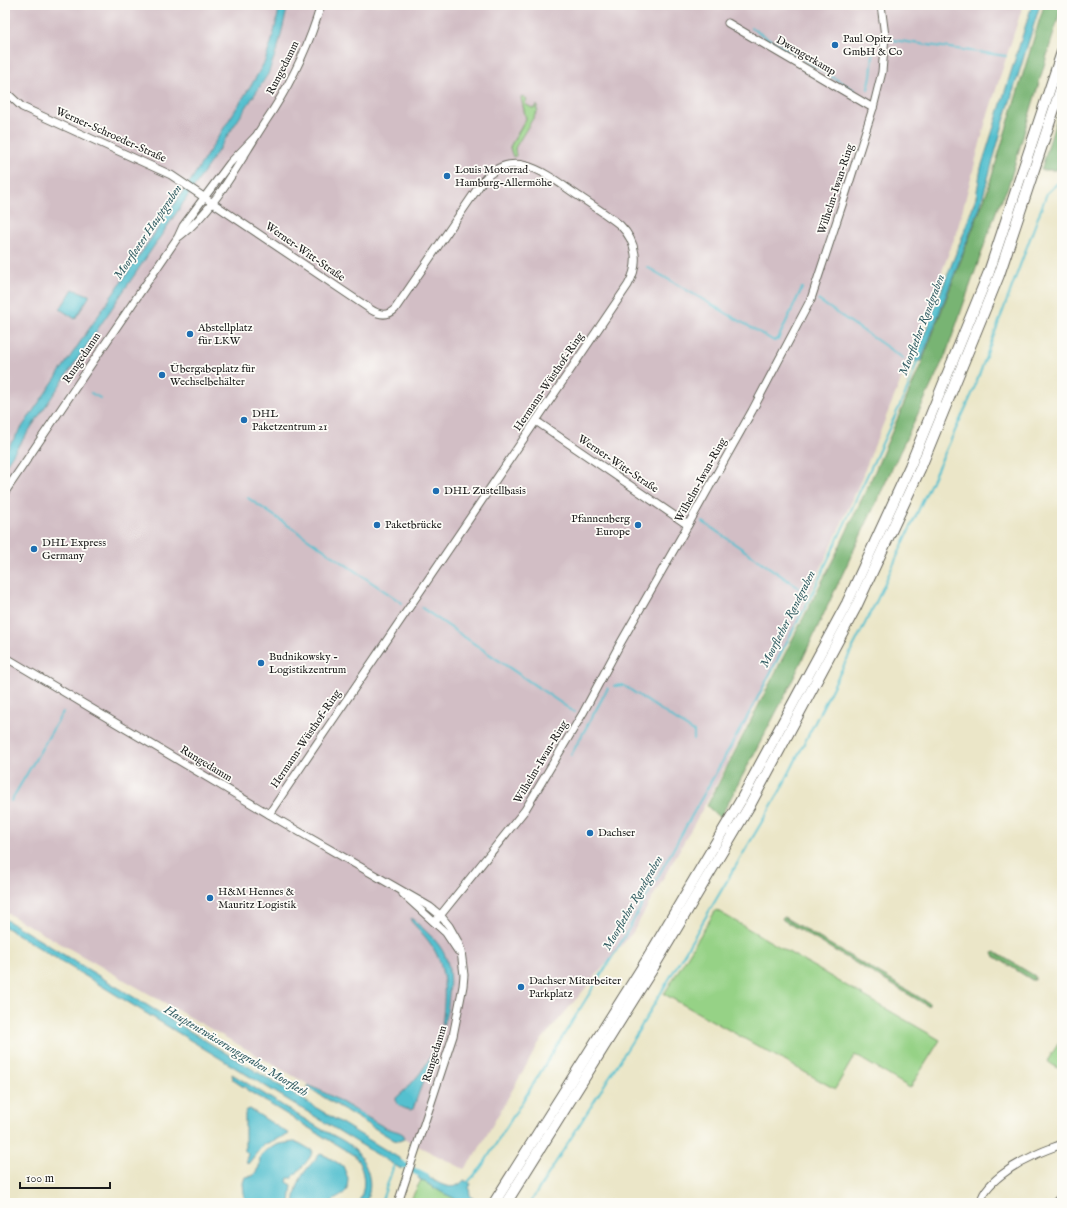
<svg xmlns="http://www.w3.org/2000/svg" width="1067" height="1208" font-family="'IM FELL English',serif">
	<rect width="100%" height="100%" fill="#fdfcf7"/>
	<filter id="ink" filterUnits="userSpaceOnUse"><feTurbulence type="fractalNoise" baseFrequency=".025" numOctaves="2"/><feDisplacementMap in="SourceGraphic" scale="8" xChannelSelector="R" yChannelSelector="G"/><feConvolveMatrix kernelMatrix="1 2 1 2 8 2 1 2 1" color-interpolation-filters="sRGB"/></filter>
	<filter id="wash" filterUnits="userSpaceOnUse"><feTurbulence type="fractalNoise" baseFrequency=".012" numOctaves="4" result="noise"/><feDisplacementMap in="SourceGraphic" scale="16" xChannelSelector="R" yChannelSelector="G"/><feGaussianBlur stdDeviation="0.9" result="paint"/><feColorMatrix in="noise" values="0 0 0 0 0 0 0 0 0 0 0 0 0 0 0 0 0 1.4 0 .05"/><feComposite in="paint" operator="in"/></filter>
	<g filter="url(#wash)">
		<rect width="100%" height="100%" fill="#ebe6c8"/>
		<!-- industrial -->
		<polygon fill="#d2bec5" points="5,5 1023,5 986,121 957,231 911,355 855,494 788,641 716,785 633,932 539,1043 476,1154 464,1169 404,1139 5,912"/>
		<!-- green -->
		<g fill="#96d286" stroke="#597751">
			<polygon points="522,96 527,99 525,104 534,109 537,105 538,106 536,109 538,110 515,148 516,156 513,157 510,148 511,145 526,119 521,98"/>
			<polygon points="716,910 940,1040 910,1088 855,1055 835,1089 664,994"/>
			<polygon points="1062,1038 1062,1071 1047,1061"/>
			<polygon points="421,1180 443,1193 465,1203 409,1203"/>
		</g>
		<!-- forest -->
		<g fill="#78b473" stroke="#4a6848">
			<polygon points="1044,5 1062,5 1008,187 997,209 946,354 788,690 720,818 707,806 835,556 875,471 922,362 987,192"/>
			<polygon points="1062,101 1062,154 1057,170 1041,170"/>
			<polygon points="784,917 929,1003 929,1005 928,1006 783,920 782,918"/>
			<polygon points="995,952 1035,976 1035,980 1032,980 994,956 993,953"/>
		</g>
		<!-- water -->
		<g fill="#55c0cf" stroke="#386e76">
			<polygon points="280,5 288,5 278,47 268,74 196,184 5,466 5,452 191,180 255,79 265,61 273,37"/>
			<polygon points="1032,5 1040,5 1004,121 980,207 921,361 914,361 963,235 976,197 981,168"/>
			<polygon points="73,289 89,295 89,297 75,319 60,309"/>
			<path d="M 411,918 C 440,943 453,954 449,994 C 448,1005 447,1015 443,1025 L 442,1024 C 445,1001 447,975 436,953 C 430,941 420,931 411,921 Z"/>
			<polygon points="5,919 399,1158 403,1162 401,1169 5,927"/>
			<path d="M 438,1041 L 439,1043 C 429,1065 421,1086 413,1109 L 410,1110 C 403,1108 396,1106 396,1098 C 415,1082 429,1065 436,1042 Z"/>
			<path d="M 232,1074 C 260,1091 287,1109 316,1126 C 328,1134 345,1139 355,1150 C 368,1164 375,1186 365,1203 L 358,1203 C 367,1187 365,1171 355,1156 L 263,1100 L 247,1090 L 245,1087 L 242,1086 L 233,1080 Z"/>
			<path d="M 310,1086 C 336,1097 359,1113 384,1127 C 391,1131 398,1130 404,1135 L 404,1139 L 399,1141 L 394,1140 L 307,1087 Z"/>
			<polygon points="250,1109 289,1134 263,1145 248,1164 247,1163 246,1160 248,1154 245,1151 245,1114 247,1110"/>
			<path d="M 294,1142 L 299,1143 L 313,1151 C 310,1160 299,1170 292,1178 L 288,1178 L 287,1182 L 292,1185 L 290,1203 L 245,1203 L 243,1183 L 245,1177 L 253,1176 L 259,1167 L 260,1157 L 266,1150 L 279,1144 Z"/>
			<path d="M 320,1154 L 326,1156 L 343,1166 L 348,1178 L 347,1189 L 344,1194 L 329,1203 L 294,1203 C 298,1177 303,1173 320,1154 Z"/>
			<path d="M 421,1172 C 433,1179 451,1196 464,1180 L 471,1184 L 469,1188 L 470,1195 L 478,1203 L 467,1203 L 462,1202 L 443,1193 L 418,1178 Z"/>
		</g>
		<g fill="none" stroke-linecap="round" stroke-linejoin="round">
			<!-- stream -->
			<g stroke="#55c0cf" stroke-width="2">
				<polyline points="751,28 854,90"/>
				<polyline points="893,40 1006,56"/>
				<polyline points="868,89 871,76 874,44"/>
				<polyline points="647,267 774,341 778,339 802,288"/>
				<polyline points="818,300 903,358"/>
				<polyline points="91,393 100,398"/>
				<polyline points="248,498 402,603"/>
				<polyline points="703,522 799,588"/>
				<polyline points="422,608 574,712"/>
				<polyline points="614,686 623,685 694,732 694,739"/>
				<polyline points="571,755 608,688"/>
				<polyline points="11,801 63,712"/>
				<polyline points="424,1075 428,1067"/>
				<polyline points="467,1183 481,1168 619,946 751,710 811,596 908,388 918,359"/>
				<polyline points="381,1203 395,1162"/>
				<polyline points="530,1203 639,1030 780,791 877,600 972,394 1047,193 1062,179"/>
			</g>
			<!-- canal -->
			<polyline stroke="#55c0cf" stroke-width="6" points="396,1161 426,1177"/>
		</g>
	</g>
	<g filter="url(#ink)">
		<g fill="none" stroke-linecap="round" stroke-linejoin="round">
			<!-- minor casing -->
			<g stroke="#646358" stroke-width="9">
				<g id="minor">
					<polyline points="728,23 873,108"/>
					<path d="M 8,94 L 22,107 L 171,175 L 370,309 C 379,315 387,317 395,309 L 482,182 C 512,146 545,173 574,193 C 589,203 605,213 620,225 C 637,242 640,264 628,285 L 269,814"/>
					<path d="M 180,236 C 211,213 235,170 255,138 C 261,128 267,119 273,110 C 294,77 310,42 321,5"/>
					<polyline points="536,421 688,525"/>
					<polyline points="5,492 92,363 178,237 183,226 230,163 255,137"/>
					<polyline points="5,657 284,823 430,907 440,915 449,926 458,942 461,951 464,975 463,986 453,1036 398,1203"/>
					<polyline points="403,894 446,933 458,951"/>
					<polyline points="435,922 525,810 583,713 620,644 688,525 752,411 811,299 846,193 873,108 882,72 885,36 881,5"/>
					<path d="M 981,1203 C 982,1184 1017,1163 1033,1156 C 1042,1151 1052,1148 1062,1144"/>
					<polyline points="1055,1203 1062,1196"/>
				</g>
			</g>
			<!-- highway casing -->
			<g stroke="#646358" stroke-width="12">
				<g id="highway">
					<polyline points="494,1203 645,963 741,800 847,603 910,466 989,272 1062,52"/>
					<polyline points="506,1203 653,968 750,805 856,607 920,469 999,275 1062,85"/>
				</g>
			</g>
			<!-- minor -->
			<use href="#minor" stroke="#fff" stroke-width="7"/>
			<!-- highway -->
			<use href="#highway" stroke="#fff" stroke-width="10"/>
		</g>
	</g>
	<!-- markers -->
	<g fill="#1f6fb2" stroke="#fdfcf7" stroke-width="1.5">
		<circle cx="835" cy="45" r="4"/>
		<circle cx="447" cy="176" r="4"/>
		<circle cx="190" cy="334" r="4"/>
		<circle cx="162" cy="375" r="4"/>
		<circle cx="244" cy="420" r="4"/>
		<circle cx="436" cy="491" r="4"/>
		<circle cx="377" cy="525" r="4"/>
		<circle cx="638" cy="525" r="4"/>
		<circle cx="34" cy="549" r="4"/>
		<circle cx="261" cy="663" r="4"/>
		<circle cx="590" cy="833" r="4"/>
		<circle cx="210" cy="898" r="4"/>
		<circle cx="521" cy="987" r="4"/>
	</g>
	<g text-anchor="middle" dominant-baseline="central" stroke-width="3.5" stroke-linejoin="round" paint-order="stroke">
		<!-- poi labels -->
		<g font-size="11" fill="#1c1c1c" stroke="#fdfcf7" text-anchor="start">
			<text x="843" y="39">Paul Opitz<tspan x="843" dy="13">GmbH &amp; Co</tspan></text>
			<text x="455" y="170">Louis Motorrad<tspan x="455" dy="13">Hamburg-Allermöhe</tspan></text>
			<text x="198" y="328">Abstellplatz<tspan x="198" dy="13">für LKW</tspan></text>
			<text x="170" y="369">Übergabeplatz für<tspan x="170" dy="13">Wechselbehälter</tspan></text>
			<text x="252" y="414">DHL<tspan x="252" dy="13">Paketzentrum 21</tspan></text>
			<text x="444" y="491">DHL Zustellbasis</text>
			<text x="630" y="519" text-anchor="end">Pfannenberg<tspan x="630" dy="13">Europe</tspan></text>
			<text x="385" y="525">Paketbrücke</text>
			<text x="42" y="543">DHL Express<tspan x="42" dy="13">Germany</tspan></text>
			<text x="269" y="657">Budnikowsky -<tspan x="269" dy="13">Logistikzentrum</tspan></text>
			<text x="598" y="833">Dachser</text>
			<text x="218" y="892">H&amp;M Hennes &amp;<tspan x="218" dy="13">Mauritz Logistik</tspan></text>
			<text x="529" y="981">Dachser Mitarbeiter<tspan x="529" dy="13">Parkplatz</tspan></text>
		</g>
		<!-- street labels -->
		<g font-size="11" fill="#1c1c1c" stroke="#fdfcf7">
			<text transform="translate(806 56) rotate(30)">Dwengerkamp</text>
			<text transform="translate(283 68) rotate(-63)">Rungedamm</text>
			<text transform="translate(111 135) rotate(24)">Werner-Schroeder-Straße</text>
			<text transform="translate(836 189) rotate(-72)">Wilhelm-Iwan-Ring</text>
			<text transform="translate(305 252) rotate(35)">Werner-Witt-Straße</text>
			<text transform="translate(82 358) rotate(-56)">Rungedamm</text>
			<text transform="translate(549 382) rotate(-56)">Hermann-Wüsthof-Ring</text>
			<text transform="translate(618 464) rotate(34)">Werner-Witt-Straße</text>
			<text transform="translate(701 480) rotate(-61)">Wilhelm-Iwan-Ring</text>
			<text transform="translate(306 739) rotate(-56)">Hermann-Wüsthof-Ring</text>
			<text transform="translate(541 762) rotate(-59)">Wilhelm-Iwan-Ring</text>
			<text transform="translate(206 764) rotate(31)">Rungedamm</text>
			<text transform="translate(435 1054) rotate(-73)">Rungedamm</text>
		</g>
		<!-- water labels -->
		<g font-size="12" font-style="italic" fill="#335e64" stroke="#fdfcf7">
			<text transform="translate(148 232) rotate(-56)">Moorfleeter Hauptgraben</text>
			<text transform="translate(922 325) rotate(-69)">Moorflether Randgraben</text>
			<text transform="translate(788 619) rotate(-63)">Moorflether Randgraben</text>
			<text transform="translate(633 903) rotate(-60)">Moorflether Randgraben</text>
			<text transform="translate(236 1051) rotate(31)">Hauptentwässerungsgraben Moorfleth</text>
		</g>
	</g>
	<!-- margin -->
	<rect width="1067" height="1208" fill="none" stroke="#fdfcf7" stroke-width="20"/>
	<!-- scale -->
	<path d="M20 1182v6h90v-6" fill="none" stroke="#1c1c1c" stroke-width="2"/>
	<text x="26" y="1182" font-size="12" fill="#1c1c1c" stroke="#fdfcf7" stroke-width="3" paint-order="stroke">100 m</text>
</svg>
